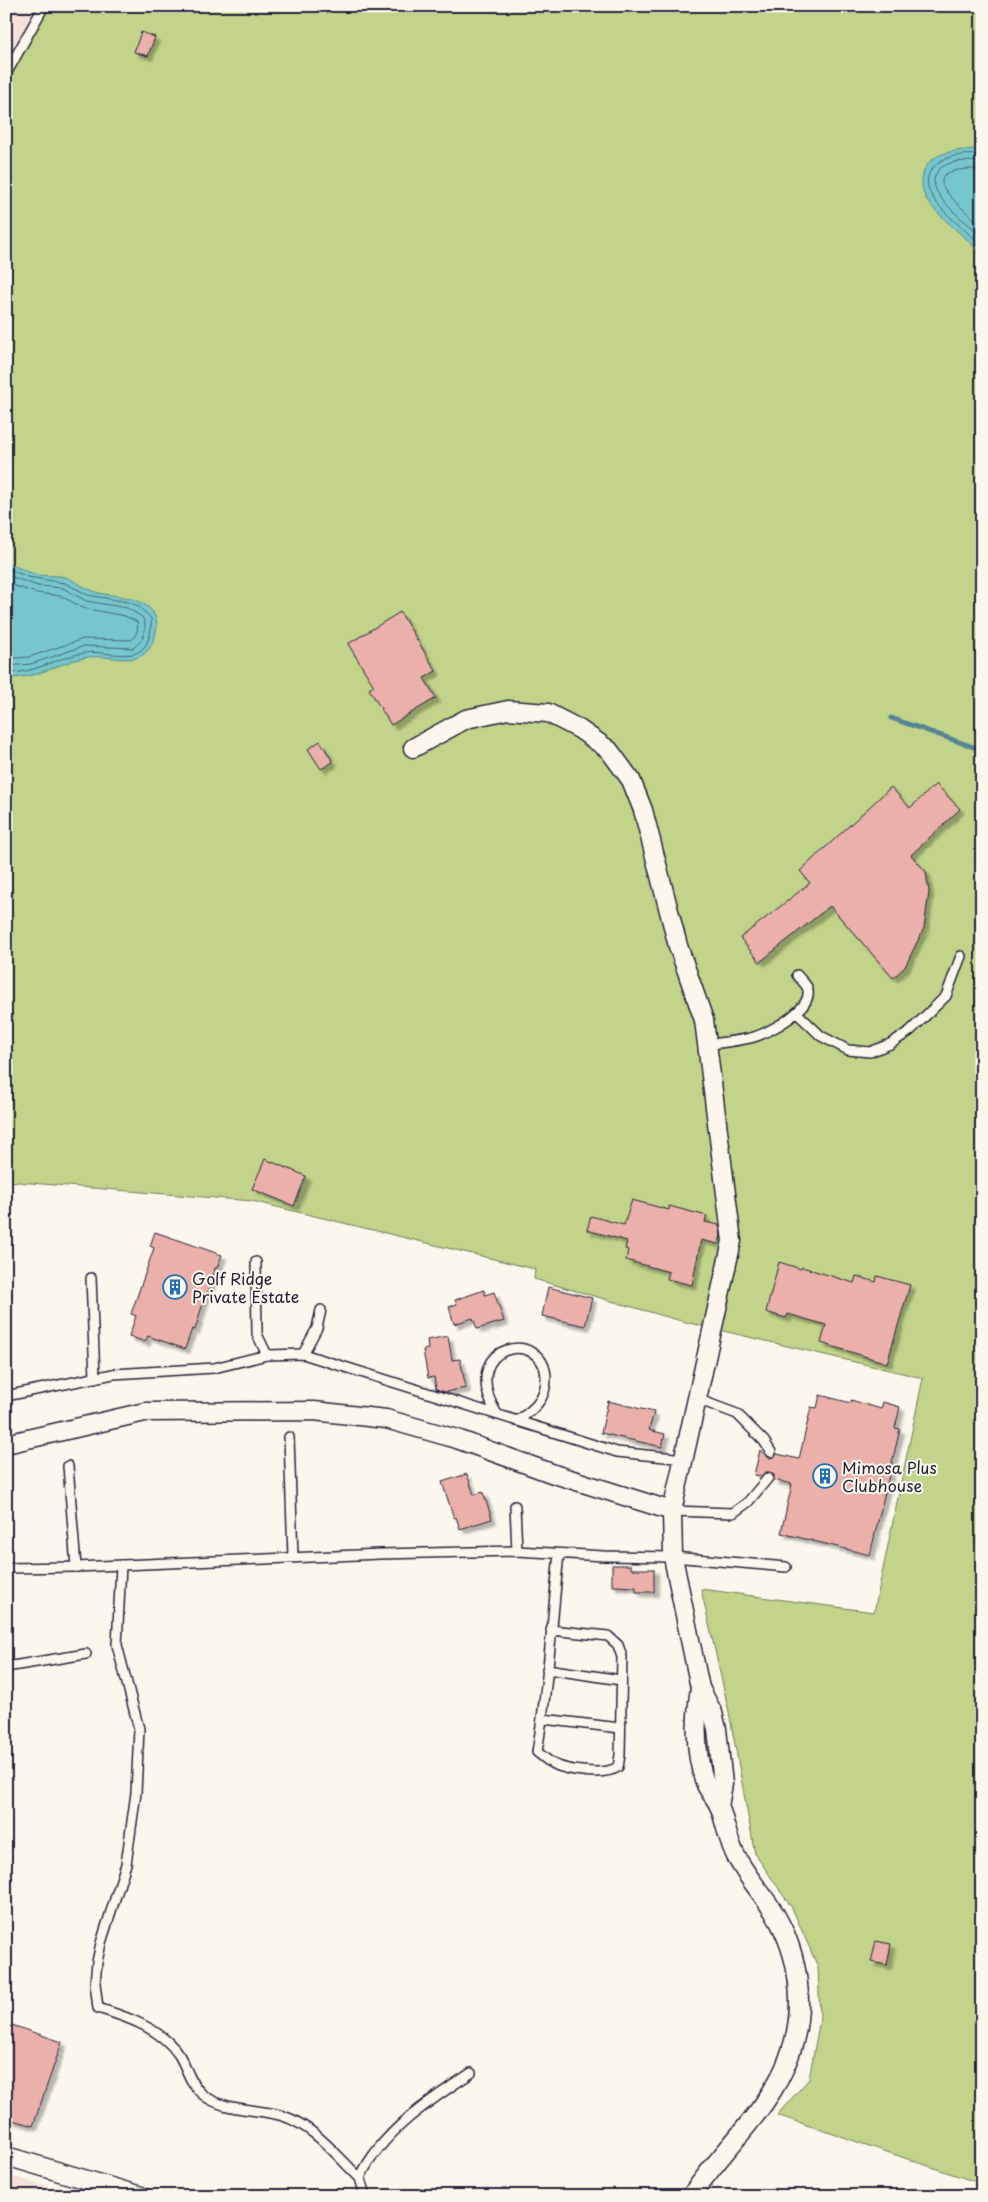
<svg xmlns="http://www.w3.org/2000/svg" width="988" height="2202" font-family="'Playpen Sans',sans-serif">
	<defs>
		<filter id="shadow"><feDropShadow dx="4.5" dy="4.5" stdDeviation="1" flood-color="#0004"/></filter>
	</defs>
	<rect width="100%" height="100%" fill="#fbf7ec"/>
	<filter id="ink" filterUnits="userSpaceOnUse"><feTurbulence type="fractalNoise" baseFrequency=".02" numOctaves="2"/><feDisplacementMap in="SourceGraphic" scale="10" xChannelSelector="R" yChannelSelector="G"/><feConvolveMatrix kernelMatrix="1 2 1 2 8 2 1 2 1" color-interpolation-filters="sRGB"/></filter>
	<g filter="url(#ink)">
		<!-- built -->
		<g fill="#f6e2d8">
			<polygon points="6,6 38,6 6,64"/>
			<polygon points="6,2174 76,2196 6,2196"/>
		</g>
		<!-- green -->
		<polygon fill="#c1d489" stroke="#727b62" points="38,6 982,6 982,2184 777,2115 809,2079 820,2019 818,1967 792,1908 755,1854 729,1712 701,1589 874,1612 923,1378 685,1322 534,1279 535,1269 252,1201 6,1181 6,64"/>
		<!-- water -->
		<g fill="#76c7cd" stroke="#548593">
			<path d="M 974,149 L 982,151 L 982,256 C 968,236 931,213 924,194 C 921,187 922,178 924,171 C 931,151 957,151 974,149 Z"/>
			<path d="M 6,562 C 17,567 27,572 38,575 C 47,576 56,575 65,577 C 77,581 86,590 99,593 C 117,597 134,595 149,608 C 156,614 158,623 156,632 C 145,676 114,651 83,658 C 58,663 33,681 6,677 Z"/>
		</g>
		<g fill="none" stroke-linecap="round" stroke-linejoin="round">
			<!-- shore -->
			<g stroke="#446475" stroke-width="1">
				<path d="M 982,155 C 965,154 943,154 932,169 C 911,196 968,228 982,247"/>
				<path d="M 982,162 C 968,161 947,159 938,171 C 920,192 969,223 982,236"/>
				<path d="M 982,169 C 907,167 955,201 982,226"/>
				<path d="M 6,568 L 28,577 L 65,583 L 88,595 L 128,602 L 138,606 L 151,618 C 152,631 149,646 138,652 C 127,659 98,650 84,653 C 57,657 35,674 6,673"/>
				<path d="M 6,575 L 38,586 L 63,588 L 86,601 L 127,608 L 142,617 C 149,627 143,642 133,648 L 84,646 L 31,664 L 6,666"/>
				<path d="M 6,583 L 36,593 L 61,596 L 83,608 L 125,616 L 137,622 C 139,628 136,637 131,640 L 83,639 L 29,657 L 6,659"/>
			</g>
			<!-- stream -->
			<polyline stroke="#548593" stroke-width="5" points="891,718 982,750"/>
		</g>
		<!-- building -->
		<g fill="#ebb0a9" stroke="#22223b" filter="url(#shadow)">
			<polygon points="141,32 155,37 148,56 134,52"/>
			<polygon points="400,612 436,671 424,678 436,698 391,725 369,689 374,686 348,644"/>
			<polygon points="320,741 333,762 321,769 308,749"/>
			<polygon points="936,784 960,809 911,855 926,872 929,892 924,928 905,967 893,978 830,906 760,962 740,938 810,883 800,871 891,787 910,808"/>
			<polygon points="265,1159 306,1176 294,1206 252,1189"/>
			<polygon points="632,1200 669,1210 669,1206 707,1216 705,1222 719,1225 721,1236 718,1244 701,1240 692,1285 667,1279 669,1272 626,1260 628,1250 625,1249 627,1241 587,1230 591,1216 624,1225"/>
			<polygon points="155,1232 222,1255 217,1268 215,1268 207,1297 205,1296 195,1330 192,1329 185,1349 148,1336 145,1342 129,1336 136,1316 131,1314 154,1248 150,1246"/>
			<polygon points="779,1262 801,1269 802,1267 854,1283 856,1276 876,1282 877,1276 910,1285 887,1363 821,1343 826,1325 788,1314 786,1318 766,1312"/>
			<polygon points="548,1287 592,1298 585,1326 542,1316"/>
			<polygon points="484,1290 485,1295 494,1292 504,1321 477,1329 473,1318 454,1324 449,1307 457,1304 455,1300"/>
			<polygon points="448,1336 452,1360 460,1359 466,1388 445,1392 436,1389 434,1377 428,1378 423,1350 428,1349 427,1340"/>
			<polygon points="820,1395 851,1403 851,1400 881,1409 883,1402 900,1407 895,1428 900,1429 870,1555 781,1533 792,1484 774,1480 774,1475 770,1472 765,1472 761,1476 754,1475 760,1450 769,1458 774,1457 777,1454 799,1459 811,1407 817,1408"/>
			<polygon points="608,1401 654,1412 649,1430 665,1434 662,1447 601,1433"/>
			<polygon points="467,1474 474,1495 483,1492 492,1519 460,1529 456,1517 454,1518 442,1482"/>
			<polygon points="612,1565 631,1565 631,1569 654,1569 654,1592 636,1592 636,1587 612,1586"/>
			<polygon points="876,1941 891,1944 887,1965 871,1962"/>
			<polygon points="6,2023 62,2042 33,2126 6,2118"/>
		</g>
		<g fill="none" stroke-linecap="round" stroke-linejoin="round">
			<!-- service casing -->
			<g stroke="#22223b" stroke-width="12">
				<g id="service">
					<polyline points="6,74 44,6"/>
					<polyline points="797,1013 821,1036 848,1050 870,1052 890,1044 910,1031 946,996 961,956"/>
					<path d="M 708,1045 C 723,1042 740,1041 754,1037 C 770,1032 816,1008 807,987 C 805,983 800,979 797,975"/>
					<polyline points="256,1262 257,1334 267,1355"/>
					<polyline points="91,1278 95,1378"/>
					<polyline points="303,1354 317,1328 321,1310"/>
					<polyline points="6,1396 113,1374 214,1368 267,1355 303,1354 617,1452 684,1459"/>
					<polyline points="697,1399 737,1414 764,1441 771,1452"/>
					<path d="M 497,1414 C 455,1343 546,1327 546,1379 C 546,1400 533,1410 517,1421"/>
					<polyline points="289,1437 293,1557"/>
					<polyline points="68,1466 76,1567"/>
					<polyline points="515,1506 517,1551"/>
					<polyline points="672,1511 733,1513 748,1502 768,1478"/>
					<path d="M 121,1565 L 117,1645 L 139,1729 L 136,1793 L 126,1864 L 101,1943 L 97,1962 L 95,1983 L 98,2008 C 127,2017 161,2028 179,2055 C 187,2068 190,2084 202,2094 C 224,2112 258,2108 283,2116 C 314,2126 337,2156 360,2178 C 381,2132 430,2100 471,2073"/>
					<polyline points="6,1568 76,1567 380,1554 517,1551 604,1556 673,1557 786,1567"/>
					<path d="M 551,1630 L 608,1636 L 618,1645 L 622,1657 L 620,1755 L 618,1767 C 604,1776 569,1771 553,1764 C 548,1761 542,1756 537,1752 C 548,1687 552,1620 559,1554"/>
					<polyline points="6,1667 86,1654"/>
					<polyline points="547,1669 621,1680"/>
					<polyline points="543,1719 620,1728"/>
					<polyline points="360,2178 365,2196"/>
				</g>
			</g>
			<!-- minor casing -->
			<g stroke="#22223b" stroke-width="21">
				<g id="minor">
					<polyline points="413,748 466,719 508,710 548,713 579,729 609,750 631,780 643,810 678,946 704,1020 732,1241 672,1511 673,1557 700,1688 713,1713 717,1729 723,1784 719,1806"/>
					<polyline points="6,1444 145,1412 314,1411 386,1419 457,1439 554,1474 672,1511"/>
					<polyline points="6,2156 141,2196"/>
					<path d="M 691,2196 C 722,2150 771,2108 789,2057 C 807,2009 800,1954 773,1911 C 762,1893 747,1877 737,1858 C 728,1842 726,1825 720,1808 C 717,1800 710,1793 706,1785 C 694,1754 695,1720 700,1688"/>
				</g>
			</g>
			<!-- service -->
			<use href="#service" stroke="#fbf7ec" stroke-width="9"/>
			<!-- minor -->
			<use href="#minor" stroke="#fbf7ec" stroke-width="18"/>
		</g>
	</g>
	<!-- icons -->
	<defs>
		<g id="building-ring" transform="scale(1.25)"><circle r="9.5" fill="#fbf7ec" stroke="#1f6fb2" stroke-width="1.5"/><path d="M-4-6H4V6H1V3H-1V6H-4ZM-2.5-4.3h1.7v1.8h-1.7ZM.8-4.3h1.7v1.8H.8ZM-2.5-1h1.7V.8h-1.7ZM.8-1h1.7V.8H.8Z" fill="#1f6fb2"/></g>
	</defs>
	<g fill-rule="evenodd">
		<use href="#building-ring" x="175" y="1287"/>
		<use href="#building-ring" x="825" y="1476"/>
	</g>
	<g text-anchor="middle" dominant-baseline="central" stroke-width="4" stroke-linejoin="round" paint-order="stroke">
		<!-- poi labels -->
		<g font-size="16" fill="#22223b" stroke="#fbf7ec" text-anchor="start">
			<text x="192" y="1278">Golf Ridge<tspan x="192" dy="18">Private Estate</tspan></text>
			<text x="842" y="1467">Mimosa Plus<tspan x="842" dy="18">Clubhouse</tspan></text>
		</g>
	</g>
	<!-- margin -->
	<rect width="988" height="2202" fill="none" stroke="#fbf7ec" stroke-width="25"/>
	<rect x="12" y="12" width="963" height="2177" fill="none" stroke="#22223b" stroke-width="2" filter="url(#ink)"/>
</svg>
